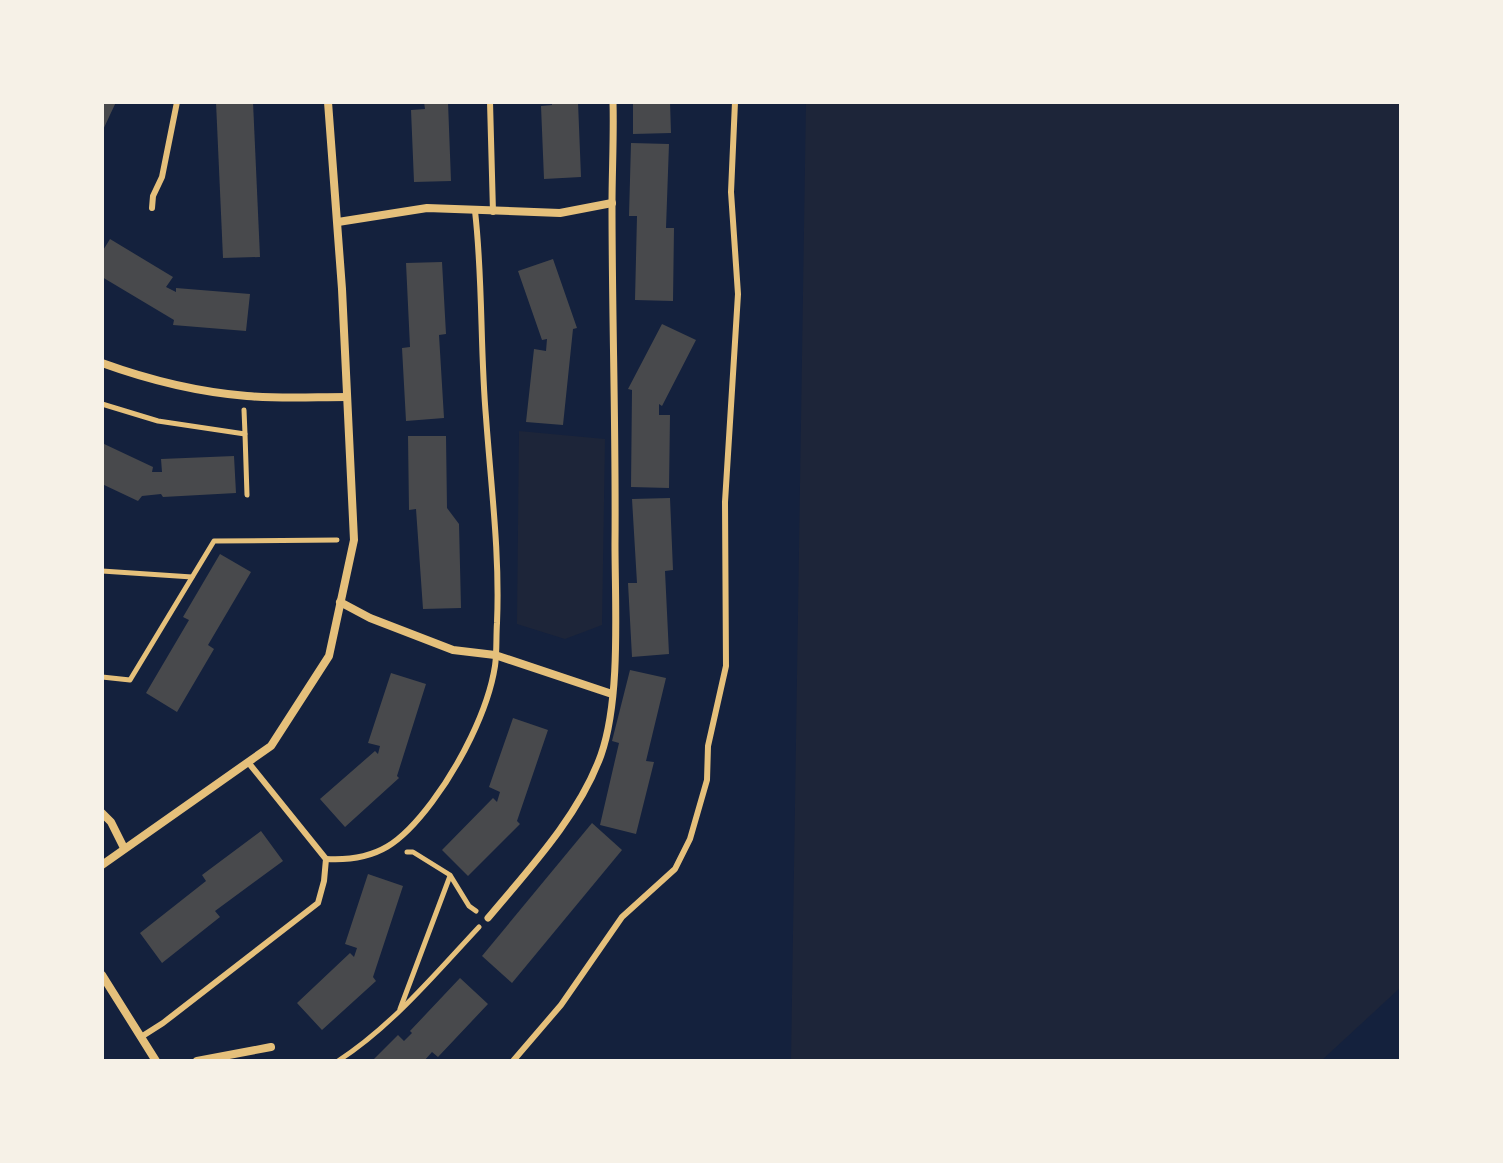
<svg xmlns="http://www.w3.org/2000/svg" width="1503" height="1163" font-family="Roboto,sans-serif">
	<rect width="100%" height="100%" fill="#14213d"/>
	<!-- green -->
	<g fill="#1d2539">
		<polygon points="806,102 1401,102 1401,987 1321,1061 791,1061"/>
		<polygon points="519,431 605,439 602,625 565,639 517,624"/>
	</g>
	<!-- building -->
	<g fill="#48494c">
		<polygon points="102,102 116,102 102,132"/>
		<polygon points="216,102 253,102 260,257 223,258"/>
		<polygon points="424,102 448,102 451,181 414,182 411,110 425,109"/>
		<polygon points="552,102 578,102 581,177 544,179 541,106 552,105"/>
		<polygon points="633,102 670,102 671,133 633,134"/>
		<polygon points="631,143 669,144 666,228 674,228 673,301 635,300 637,216 629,216"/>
		<polygon points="110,239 173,277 166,287 176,292 176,288 250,294 246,331 173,325 174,320 102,277 102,252"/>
		<polygon points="553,259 577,328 573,329 563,425 526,422 534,349 546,351 547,339 542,340 518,271"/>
		<polygon points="442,262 446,334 439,335 444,418 406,421 402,348 410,347 406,263"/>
		<polygon points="662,324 696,340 662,406 659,404 659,415 670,415 669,488 631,487 632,390 628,389"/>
		<polygon points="408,436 446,436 447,508 459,524 461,608 423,609 416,509 409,510"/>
		<polygon points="102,443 153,467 152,472 162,472 161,459 234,456 236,493 163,497 161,494 142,496 138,501 102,484"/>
		<polygon points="670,498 673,570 665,571 669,654 632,657 628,583 637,583 632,499"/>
		<polygon points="220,554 251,572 208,645 214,649 177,712 146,693 189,620 183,617"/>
		<polygon points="630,670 666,678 646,761 654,762 636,834 600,825 619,743 612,741"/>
		<polygon points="391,673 426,684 397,776 399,778 345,827 320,799 375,751 378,754 380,746 368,743"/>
		<polygon points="513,718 548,730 517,821 520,824 468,876 442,850 493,798 497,802 500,792 489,787"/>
		<polygon points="592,823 622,850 512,983 482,956"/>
		<polygon points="261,831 283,861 215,911 220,917 162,963 140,933 206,881 202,875"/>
		<polygon points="368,874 403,886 373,977 376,981 322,1030 297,1003 350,953 354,957 357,948 345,944"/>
		<polygon points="460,978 488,1004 438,1057 432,1052 424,1061 372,1061 398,1035 404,1041 412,1033 410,1031"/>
	</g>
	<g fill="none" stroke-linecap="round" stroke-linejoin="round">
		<!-- path -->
		<g stroke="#e5c07b" stroke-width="5">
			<polyline points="102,404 158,421 245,434 244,410"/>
			<polyline points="245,434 247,495"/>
			<polyline points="102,571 192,577"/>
			<polyline points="102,677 130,680 214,541 337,540"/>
			<polyline points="407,852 413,852 450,875 469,906 476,911"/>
			<polyline points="400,1009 450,876"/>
			<path d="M 338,1061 C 392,1026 435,974 479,927"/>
		</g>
		<!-- service -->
		<g stroke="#e5c07b" stroke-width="6">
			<polyline points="490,102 493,212"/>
			<polyline points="152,208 153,196 162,177 177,102"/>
			<path d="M 326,859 C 378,862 402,842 432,802 C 459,766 488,711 495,666 C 497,652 496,637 497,623 C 500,554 491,487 486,417 C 480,349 483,280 475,211"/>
			<polyline points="141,1037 163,1023 318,903 324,881 326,859 248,762"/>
			<polyline points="513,1061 561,1005 622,917 675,869 690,839 707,780 708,746 726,666 725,502 738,294 731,192 735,102"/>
		</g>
		<!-- pedestrian -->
		<path stroke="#e5c07b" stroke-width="7" d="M 488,918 C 529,869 579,816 601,755 C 621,698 615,606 615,544 C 616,431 612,318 612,205 C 612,171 614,136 613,102"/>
		<!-- minor -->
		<g stroke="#e5c07b" stroke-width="8">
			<polyline points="338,222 427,208 560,213 612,203"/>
			<path d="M 102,363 C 149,380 198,392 247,396 C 281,399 313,397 347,397"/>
			<polyline points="340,602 370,618 453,650 495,655 612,694"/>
			<polyline points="102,813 111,822 124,848"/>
			<polyline points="102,865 271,746 329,656 354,540 342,289 328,102"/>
			<polyline points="102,975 156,1061"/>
			<polyline points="197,1061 271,1047"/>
		</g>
	</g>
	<!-- border -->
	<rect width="1503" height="1163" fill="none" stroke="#f6f1e7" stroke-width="208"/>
</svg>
